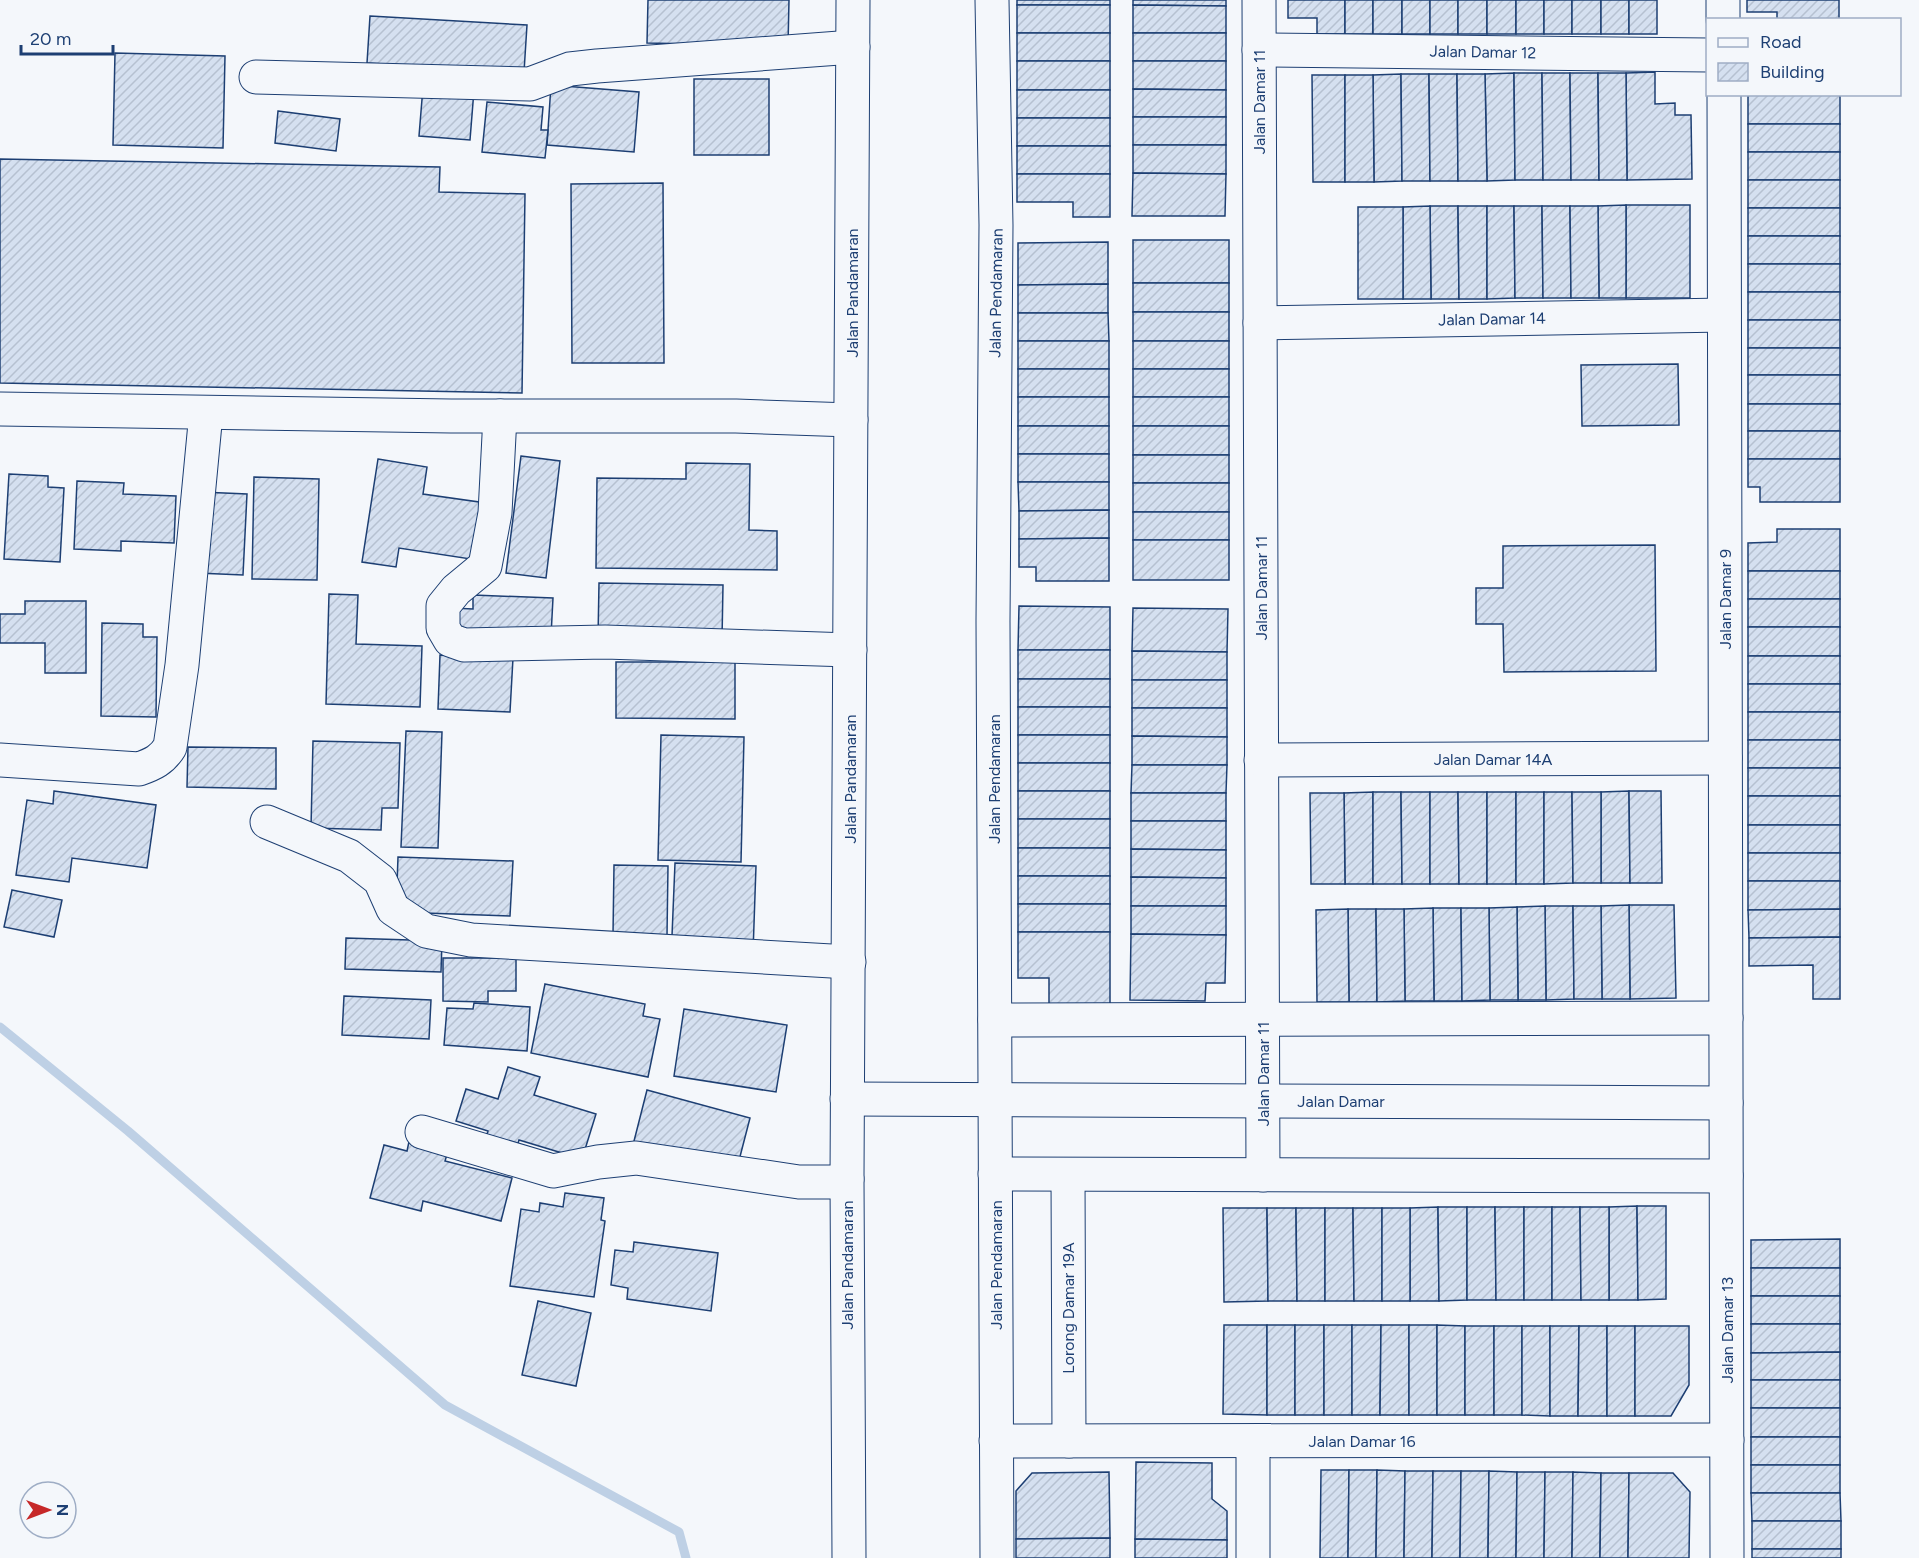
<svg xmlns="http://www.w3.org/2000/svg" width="1919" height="1558" font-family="Figtree,sans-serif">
	<defs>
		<pattern id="building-hatch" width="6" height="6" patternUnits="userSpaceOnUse" patternTransform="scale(1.5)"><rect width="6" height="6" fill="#d5e0f0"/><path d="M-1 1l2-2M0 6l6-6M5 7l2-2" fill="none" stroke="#b6c1d1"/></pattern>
	</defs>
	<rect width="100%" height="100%" fill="#f4f7fb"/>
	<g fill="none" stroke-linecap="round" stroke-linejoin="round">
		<!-- stream -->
		<polyline stroke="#bed0e5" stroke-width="9" points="0,1027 128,1131 445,1405 679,1532 686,1558"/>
	</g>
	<!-- building -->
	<g fill="url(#building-hatch)" stroke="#1d3f73" stroke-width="1.5">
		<polygon points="648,0 789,0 788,46 647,43"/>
		<rect x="1017" y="0" width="93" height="5"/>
		<polygon points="1133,0 1226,0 1226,6 1133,5"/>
		<polygon points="1288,0 1345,0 1345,34 1317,34 1317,18 1288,18"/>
		<rect x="1345" y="0" width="28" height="34"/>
		<rect x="1373" y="0" width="29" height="34"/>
		<rect x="1402" y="0" width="28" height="34"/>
		<rect x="1430" y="0" width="28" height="34"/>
		<rect x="1458" y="0" width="29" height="34"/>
		<rect x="1487" y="0" width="29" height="34"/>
		<rect x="1516" y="0" width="28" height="34"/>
		<rect x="1544" y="0" width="28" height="34"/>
		<rect x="1572" y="0" width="29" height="34"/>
		<rect x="1601" y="0" width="28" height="34"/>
		<rect x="1629" y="0" width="28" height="34"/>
		<polygon points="1747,0 1839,0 1839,20 1777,20 1777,12 1747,12"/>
		<rect x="1017" y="5" width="93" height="28"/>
		<polygon points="1133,5 1226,6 1226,33 1133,33"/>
		<polygon points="370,16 527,25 524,72 367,63"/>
		<rect x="1017" y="33" width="93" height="28"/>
		<rect x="1133" y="33" width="93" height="28"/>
		<polygon points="115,53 225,56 223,148 113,145"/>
		<rect x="1017" y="61" width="93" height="29"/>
		<polygon points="1133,61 1226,61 1226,90 1133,89"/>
		<polygon points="1655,72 1655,104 1675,103 1675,115 1691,115 1692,179 1627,180 1626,73"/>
		<polygon points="1514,73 1515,180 1487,181 1485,74"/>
		<polygon points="1514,73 1542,73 1543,180 1515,180"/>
		<polygon points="1542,73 1570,73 1571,180 1543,180"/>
		<polygon points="1570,73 1598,73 1599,180 1571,180"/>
		<polygon points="1598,73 1626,73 1627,180 1599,180"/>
		<polygon points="1401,74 1402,181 1374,182 1373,75"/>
		<polygon points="1401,74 1429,74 1430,181 1402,181"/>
		<polygon points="1429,74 1457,74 1458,181 1430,181"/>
		<polygon points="1457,74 1485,74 1487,181 1458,181"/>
		<polygon points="1312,75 1345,75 1345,182 1313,182"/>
		<polygon points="1345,75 1373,75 1374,182 1345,182"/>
		<rect x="694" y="79" width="75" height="76"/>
		<polygon points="551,85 639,92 634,152 547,145"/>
		<polygon points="423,87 474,90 470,140 419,136"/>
		<polygon points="1133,89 1226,90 1226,117 1133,117"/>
		<rect x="1017" y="90" width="93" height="28"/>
		<rect x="1748" y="94" width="92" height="30"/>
		<polygon points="487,102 543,107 541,130 548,130 545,158 482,152"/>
		<polygon points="278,111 340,119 336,151 275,143"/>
		<rect x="1133" y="117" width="93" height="28"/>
		<rect x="1017" y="118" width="93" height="28"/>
		<rect x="1748" y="124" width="92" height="28"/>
		<polygon points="1133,145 1226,145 1226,174 1133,173"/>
		<rect x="1017" y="146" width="93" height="28"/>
		<rect x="1748" y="152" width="92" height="28"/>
		<polygon points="0,159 440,167 439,192 525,194 522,393 0,383"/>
		<polygon points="1133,173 1226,174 1225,216 1132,216"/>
		<polygon points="1017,174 1110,174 1110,217 1073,217 1073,202 1017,202"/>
		<rect x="1748" y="180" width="92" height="28"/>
		<polygon points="663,183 664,363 572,363 571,184"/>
		<rect x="1626" y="205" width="64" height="93"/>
		<polygon points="1626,205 1626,298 1599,298 1598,206"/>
		<polygon points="1430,206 1458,206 1459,299 1431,299"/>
		<polygon points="1430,206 1431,299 1403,299 1403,207"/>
		<polygon points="1458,206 1487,206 1487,299 1459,299"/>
		<polygon points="1487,206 1514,206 1515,298 1487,299"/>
		<polygon points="1514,206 1542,206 1543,298 1515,298"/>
		<polygon points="1542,206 1570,206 1571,298 1543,298"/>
		<polygon points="1570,206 1598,206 1599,298 1571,298"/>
		<rect x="1358" y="207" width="45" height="92"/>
		<rect x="1748" y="208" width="92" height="28"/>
		<rect x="1748" y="236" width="92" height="28"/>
		<rect x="1133" y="240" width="96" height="43"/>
		<polygon points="1108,242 1108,284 1018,285 1018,243"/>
		<rect x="1748" y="264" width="92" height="28"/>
		<rect x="1133" y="283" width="96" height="29"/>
		<polygon points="1108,284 1108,313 1018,313 1018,285"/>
		<rect x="1748" y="292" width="92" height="28"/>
		<rect x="1133" y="312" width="96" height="29"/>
		<polygon points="1018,313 1108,313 1109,341 1018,341"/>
		<rect x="1748" y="320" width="92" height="28"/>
		<rect x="1018" y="341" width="91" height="28"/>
		<rect x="1133" y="341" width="96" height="28"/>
		<rect x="1748" y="348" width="92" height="27"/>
		<polygon points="1678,364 1679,425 1582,426 1581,365"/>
		<rect x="1018" y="369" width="91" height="28"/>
		<rect x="1133" y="369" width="96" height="28"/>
		<rect x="1748" y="375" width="92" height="29"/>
		<rect x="1018" y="397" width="91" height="29"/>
		<rect x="1133" y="397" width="96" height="29"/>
		<rect x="1748" y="404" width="92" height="27"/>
		<rect x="1018" y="426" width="91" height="28"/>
		<rect x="1133" y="426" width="96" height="29"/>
		<rect x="1748" y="431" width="92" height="28"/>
		<rect x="1018" y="454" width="91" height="28"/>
		<rect x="1133" y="455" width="96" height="28"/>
		<polygon points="521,456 560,461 546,578 506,573"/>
		<polygon points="378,459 427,467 423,494 486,503 477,560 399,548 396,567 362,562"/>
		<polygon points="1748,459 1840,459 1840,502 1760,502 1760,487 1748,487"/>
		<polygon points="686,463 750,464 749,530 777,531 777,570 596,568 597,478 686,479"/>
		<polygon points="9,474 48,476 48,487 64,488 60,562 4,559"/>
		<polygon points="254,477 319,479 317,580 252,579"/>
		<polygon points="77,481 124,483 123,494 176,496 174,543 121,541 121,551 74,549"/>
		<polygon points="1018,482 1109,482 1109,510 1019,511"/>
		<rect x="1133" y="483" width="96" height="29"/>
		<polygon points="201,492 247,494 243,575 197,573"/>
		<polygon points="1109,510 1109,538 1019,539 1019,511"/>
		<rect x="1133" y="512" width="96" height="28"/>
		<polygon points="1777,529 1840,529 1840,571 1748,571 1748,543 1777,542"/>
		<polygon points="1109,538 1109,581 1036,581 1036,567 1019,567 1019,539"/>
		<rect x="1133" y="540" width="96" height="40"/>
		<polygon points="1655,545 1656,671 1504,672 1503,624 1476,624 1476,588 1503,588 1503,546"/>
		<rect x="1748" y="571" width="92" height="28"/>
		<polygon points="599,583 723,585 722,640 598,638"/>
		<polygon points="329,594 358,595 356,644 422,646 420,707 326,704"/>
		<polygon points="473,595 553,598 551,636 452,633 452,608 473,609"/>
		<rect x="1748" y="599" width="92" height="28"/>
		<polygon points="25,601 86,601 86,673 45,673 45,643 0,643 0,614 25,614"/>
		<polygon points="1019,606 1110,607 1110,650 1018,650"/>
		<polygon points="1133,608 1228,609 1227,652 1132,651"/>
		<polygon points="102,623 143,624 143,637 157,637 156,717 101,716"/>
		<rect x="1748" y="627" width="92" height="29"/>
		<rect x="1018" y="650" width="92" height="29"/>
		<polygon points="1132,651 1227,652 1227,680 1132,680"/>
		<polygon points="440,655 513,658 510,712 438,709"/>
		<rect x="1748" y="656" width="92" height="28"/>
		<polygon points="616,662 735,662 735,719 616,718"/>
		<rect x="1018" y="679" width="92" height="28"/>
		<rect x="1132" y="680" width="95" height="28"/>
		<rect x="1748" y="684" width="92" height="28"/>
		<rect x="1018" y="707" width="92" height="28"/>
		<polygon points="1132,708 1227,708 1227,737 1132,736"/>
		<rect x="1748" y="712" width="92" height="28"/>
		<polygon points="406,731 442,732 438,848 401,847"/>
		<polygon points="661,735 744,737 741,862 658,860"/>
		<rect x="1018" y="735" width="92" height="28"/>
		<polygon points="1132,736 1227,737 1227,765 1132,765"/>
		<rect x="1748" y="740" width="92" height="28"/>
		<polygon points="313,741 400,743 398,808 382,808 381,830 311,828"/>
		<polygon points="188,747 276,748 276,789 187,787"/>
		<rect x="1018" y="763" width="92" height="28"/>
		<polygon points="1132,765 1227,765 1226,793 1131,793"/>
		<rect x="1748" y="768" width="92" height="28"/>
		<polygon points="54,791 156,805 147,868 72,858 69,882 16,875 27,800 53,804"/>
		<rect x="1018" y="791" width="92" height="28"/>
		<polygon points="1629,791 1630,883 1601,883 1601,792"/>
		<polygon points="1629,791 1661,791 1662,883 1630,883"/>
		<polygon points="1373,792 1373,884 1345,884 1344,793"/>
		<polygon points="1373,792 1401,792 1402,884 1373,884"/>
		<polygon points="1401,792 1430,792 1430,884 1402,884"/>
		<polygon points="1430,792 1458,792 1459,884 1430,884"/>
		<polygon points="1458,792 1487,792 1487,884 1459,884"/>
		<rect x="1487" y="792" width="29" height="92"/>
		<rect x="1516" y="792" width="28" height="92"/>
		<polygon points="1544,792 1572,792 1573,883 1544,884"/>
		<polygon points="1572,792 1601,792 1601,883 1573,883"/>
		<rect x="1131" y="793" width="95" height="28"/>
		<polygon points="1310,793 1344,793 1345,884 1311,884"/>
		<rect x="1748" y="796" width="92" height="29"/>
		<rect x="1018" y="819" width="92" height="29"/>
		<polygon points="1131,821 1226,821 1226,850 1131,849"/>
		<rect x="1748" y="825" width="92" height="28"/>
		<rect x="1018" y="848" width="92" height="28"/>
		<polygon points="1131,849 1226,850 1226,878 1131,877"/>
		<rect x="1748" y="853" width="92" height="28"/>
		<polygon points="398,857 513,861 510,916 396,912"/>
		<polygon points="675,863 756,866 753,953 672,936"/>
		<polygon points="614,865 668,866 667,936 613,935"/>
		<rect x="1018" y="876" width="92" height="28"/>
		<polygon points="1131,877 1226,878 1226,906 1131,906"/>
		<polygon points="1748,881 1840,881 1840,909 1748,910"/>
		<polygon points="12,890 62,900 54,937 4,927"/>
		<rect x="1018" y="904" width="92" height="28"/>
		<polygon points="1629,905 1674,905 1676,998 1630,999"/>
		<polygon points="1629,905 1630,999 1602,999 1601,906"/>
		<polygon points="1131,906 1226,906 1226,935 1131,934"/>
		<polygon points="1545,906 1573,906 1574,999 1546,1000"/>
		<polygon points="1545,906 1546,1000 1518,1000 1517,907"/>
		<polygon points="1573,906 1601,906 1602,999 1574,999"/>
		<polygon points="1517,907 1518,1000 1490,1000 1489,908"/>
		<polygon points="1433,908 1461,908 1462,1001 1434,1001"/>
		<polygon points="1433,908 1434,1001 1405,1001 1404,909"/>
		<polygon points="1461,908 1489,908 1490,1000 1462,1001"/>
		<polygon points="1348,909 1376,909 1377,1002 1349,1002"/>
		<polygon points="1348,909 1349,1002 1317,1002 1316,910"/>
		<polygon points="1376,909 1404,909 1405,1001 1377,1002"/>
		<polygon points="1840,909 1840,937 1749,938 1748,910"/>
		<polygon points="1018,932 1110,932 1110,1016 1049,1016 1049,978 1018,978"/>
		<polygon points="1131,934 1226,935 1225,983 1206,983 1205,1001 1130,1000"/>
		<polygon points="1840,937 1840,999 1813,999 1813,965 1749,966 1749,938"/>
		<polygon points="346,938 442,941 441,972 345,969"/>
		<polygon points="443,958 516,958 516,991 488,991 488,1002 443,1001"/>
		<polygon points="545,984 645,1004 643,1016 660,1019 648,1077 531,1053"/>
		<polygon points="344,996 431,1000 429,1039 342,1035"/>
		<polygon points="474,1003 530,1007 527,1051 444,1045 447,1008 473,1009"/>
		<polygon points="684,1009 787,1025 776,1092 674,1076"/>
		<polygon points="508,1067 540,1077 534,1095 596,1114 582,1159 519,1140 516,1150 485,1141 488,1131 456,1121 466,1089 498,1099"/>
		<polygon points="647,1090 750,1118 736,1172 633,1145"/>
		<polygon points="410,1137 449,1148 445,1161 512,1178 501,1221 423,1201 421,1211 370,1198 384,1145 407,1151"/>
		<polygon points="565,1193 604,1198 601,1220 605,1221 594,1297 510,1286 521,1209 539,1212 540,1203 563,1207"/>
		<polygon points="1637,1206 1638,1300 1609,1300 1609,1207"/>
		<polygon points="1637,1206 1666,1206 1666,1299 1638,1300"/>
		<polygon points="1438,1207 1439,1301 1410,1301 1410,1208"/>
		<polygon points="1438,1207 1467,1207 1467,1300 1439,1301"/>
		<polygon points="1467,1207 1495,1207 1496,1300 1467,1300"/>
		<polygon points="1495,1207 1524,1207 1524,1300 1496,1300"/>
		<rect x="1524" y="1207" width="28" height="93"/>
		<polygon points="1552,1207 1580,1207 1581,1300 1552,1300"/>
		<polygon points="1580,1207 1609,1207 1609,1300 1581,1300"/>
		<polygon points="1223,1208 1267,1208 1268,1301 1224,1302"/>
		<polygon points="1267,1208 1296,1208 1297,1301 1268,1301"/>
		<polygon points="1296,1208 1325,1208 1325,1301 1297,1301"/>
		<polygon points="1325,1208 1353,1208 1354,1301 1325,1301"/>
		<polygon points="1353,1208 1382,1208 1382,1301 1354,1301"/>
		<rect x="1382" y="1208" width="28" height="93"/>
		<polygon points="1840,1239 1840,1268 1751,1268 1751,1240"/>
		<polygon points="634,1242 718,1253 711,1311 627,1299 628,1288 611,1285 615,1250 633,1252"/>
		<rect x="1751" y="1268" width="89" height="28"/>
		<rect x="1751" y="1296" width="89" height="28"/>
		<polygon points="538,1301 591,1313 576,1386 522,1375"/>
		<polygon points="1751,1324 1840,1324 1840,1352 1751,1353"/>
		<polygon points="1224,1325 1267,1325 1267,1415 1223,1414"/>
		<rect x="1267" y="1325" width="28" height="90"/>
		<rect x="1295" y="1325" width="29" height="90"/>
		<rect x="1324" y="1325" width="28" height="90"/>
		<polygon points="1352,1325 1381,1325 1380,1415 1352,1415"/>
		<polygon points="1381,1325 1409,1325 1409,1415 1380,1415"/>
		<rect x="1409" y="1325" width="28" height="90"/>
		<polygon points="1437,1325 1465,1326 1465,1415 1437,1415"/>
		<rect x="1465" y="1326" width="29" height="89"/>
		<rect x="1494" y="1326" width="28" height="89"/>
		<polygon points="1522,1326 1550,1326 1550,1416 1522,1415"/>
		<polygon points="1550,1326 1579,1326 1578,1416 1550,1416"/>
		<polygon points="1579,1326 1607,1326 1607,1416 1578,1416"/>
		<rect x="1607" y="1326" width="28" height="90"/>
		<polygon points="1635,1326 1689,1326 1689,1385 1671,1416 1635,1416"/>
		<polygon points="1840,1352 1840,1380 1751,1380 1751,1353"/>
		<rect x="1751" y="1380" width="89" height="28"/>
		<rect x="1751" y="1408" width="89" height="29"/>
		<rect x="1751" y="1437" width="89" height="28"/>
		<polygon points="1136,1462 1212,1463 1212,1499 1227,1511 1227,1540 1135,1539"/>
		<rect x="1751" y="1465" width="89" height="28"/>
		<polygon points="1321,1470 1349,1470 1348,1558 1320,1558"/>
		<polygon points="1349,1470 1377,1470 1376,1558 1348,1558"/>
		<polygon points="1377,1470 1405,1471 1404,1558 1376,1558"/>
		<polygon points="1405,1471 1433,1471 1432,1558 1404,1558"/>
		<polygon points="1433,1471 1461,1471 1460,1558 1432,1558"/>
		<polygon points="1461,1471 1489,1471 1488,1558 1460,1558"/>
		<polygon points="1489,1471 1517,1472 1516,1558 1488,1558"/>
		<polygon points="1109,1472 1110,1538 1016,1539 1016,1491 1032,1473"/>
		<polygon points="1517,1472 1545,1472 1544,1558 1516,1558"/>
		<polygon points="1545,1472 1573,1472 1572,1558 1544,1558"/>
		<polygon points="1573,1472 1601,1473 1600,1558 1572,1558"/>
		<polygon points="1601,1473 1629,1473 1628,1558 1600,1558"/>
		<polygon points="1629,1473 1673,1473 1690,1492 1689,1558 1628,1558"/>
		<polygon points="1751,1493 1840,1493 1841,1521 1752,1521"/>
		<rect x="1752" y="1521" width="89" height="28"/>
		<polygon points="1110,1538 1110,1558 1016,1558 1016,1539"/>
		<polygon points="1135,1539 1227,1540 1227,1558 1135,1558"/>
		<rect x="1752" y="1549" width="89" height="9"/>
	</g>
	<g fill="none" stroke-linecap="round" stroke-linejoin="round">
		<!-- minor casing -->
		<g stroke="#1d3f73" stroke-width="35">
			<g id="minor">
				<polyline points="992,0 996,225 993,621 997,1558"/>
				<polyline points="1259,0 1263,1175"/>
				<polyline points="1723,0 1723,20"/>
				<polyline points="1259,50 1708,55"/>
				<polyline points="256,77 530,84 570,69 597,66 853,47"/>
				<polyline points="1724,94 1727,1558"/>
				<polyline points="1260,323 1724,315"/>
				<polyline points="0,409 451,416 736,416 851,420"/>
				<polyline points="500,416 495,513 485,566 456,590 443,606 443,628 450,640 464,645 605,642 850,650"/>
				<path d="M 0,760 L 139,769 C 153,764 162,760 170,747 L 182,665 L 206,413"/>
				<polyline points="1261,760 1725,758"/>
				<polyline points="267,822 349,856 380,880 393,909 426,931 471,940 849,962"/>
				<polyline points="995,1020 1726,1018"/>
				<polyline points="847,1099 1726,1103"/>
				<polyline points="422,1132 553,1171 598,1162 636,1158 799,1182 836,1182 847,1179"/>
				<polyline points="995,1174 1726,1176"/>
				<polyline points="1068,1175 1069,1441"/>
				<polyline points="996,1441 1727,1440"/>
				<polyline points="1253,1441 1253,1558"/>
			</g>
		</g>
		<!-- major casing -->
		<g stroke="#1d3f73" stroke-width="35">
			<polyline id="major" points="849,1558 847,1179 853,0"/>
		</g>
		<!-- minor -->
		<use href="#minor" stroke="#f4f7fb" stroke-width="33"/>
		<!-- major -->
		<use href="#major" stroke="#f4f7fb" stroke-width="33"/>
	</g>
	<g text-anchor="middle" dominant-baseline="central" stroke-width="4.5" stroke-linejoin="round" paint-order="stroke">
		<!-- street labels -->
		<g font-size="16" fill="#1d3f73" stroke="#f4f7fb">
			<text transform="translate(1483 52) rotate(1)">Jalan Damar 12</text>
			<text transform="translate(1259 102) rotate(-90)">Jalan Damar 11</text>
			<text transform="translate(852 293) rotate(-90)">Jalan Pandamaran</text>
			<text transform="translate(996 293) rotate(-89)">Jalan Pendamaran</text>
			<text transform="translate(1492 319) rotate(-1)">Jalan Damar 14</text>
			<text transform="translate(1261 588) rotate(-90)">Jalan Damar 11</text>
			<text transform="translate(1725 599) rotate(-90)">Jalan Damar 9</text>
			<text x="1493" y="759">Jalan Damar 14A</text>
			<text transform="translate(850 779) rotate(-90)">Jalan Pandamaran</text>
			<text transform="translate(994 779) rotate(-90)">Jalan Pendamaran</text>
			<text transform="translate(1263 1074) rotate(-90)">Jalan Damar 11</text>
			<text x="1341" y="1101">Jalan Damar</text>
			<text transform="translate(847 1265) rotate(-90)">Jalan Pandamaran</text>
			<text transform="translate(996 1265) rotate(-90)">Jalan Pendamaran</text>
			<text transform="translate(1068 1308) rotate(-90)">Lorong Damar 19A</text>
			<text transform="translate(1727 1330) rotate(-90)">Jalan Damar 13</text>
			<text x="1362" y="1441">Jalan Damar 16</text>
		</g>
	</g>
	<!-- legend -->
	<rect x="1706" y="18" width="195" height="78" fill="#f4f7fb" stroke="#9eadc5" stroke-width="1.5"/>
	<rect x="1718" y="38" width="30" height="9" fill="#f4f7fb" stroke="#9eadc5" stroke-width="1.5"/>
	<text x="1760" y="48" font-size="18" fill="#1d3f73">Road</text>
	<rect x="1718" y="63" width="30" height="18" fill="url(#building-hatch)" stroke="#9eadc5" stroke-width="1.5"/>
	<text x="1760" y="78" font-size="18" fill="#1d3f73">Building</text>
	<!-- north arrow -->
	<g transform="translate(48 1510) rotate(90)"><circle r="28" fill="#f4f7fb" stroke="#9eadc5" stroke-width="1.5"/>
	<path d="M0-4.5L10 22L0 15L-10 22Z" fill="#c62828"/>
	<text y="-9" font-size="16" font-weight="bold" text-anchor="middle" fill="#1d3f73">N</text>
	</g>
	<!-- scale -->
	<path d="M21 45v9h92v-9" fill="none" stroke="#1d3f73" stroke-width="3"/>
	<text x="30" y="45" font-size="18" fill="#1d3f73" stroke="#f4f7fb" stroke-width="4.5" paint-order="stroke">20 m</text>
</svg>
